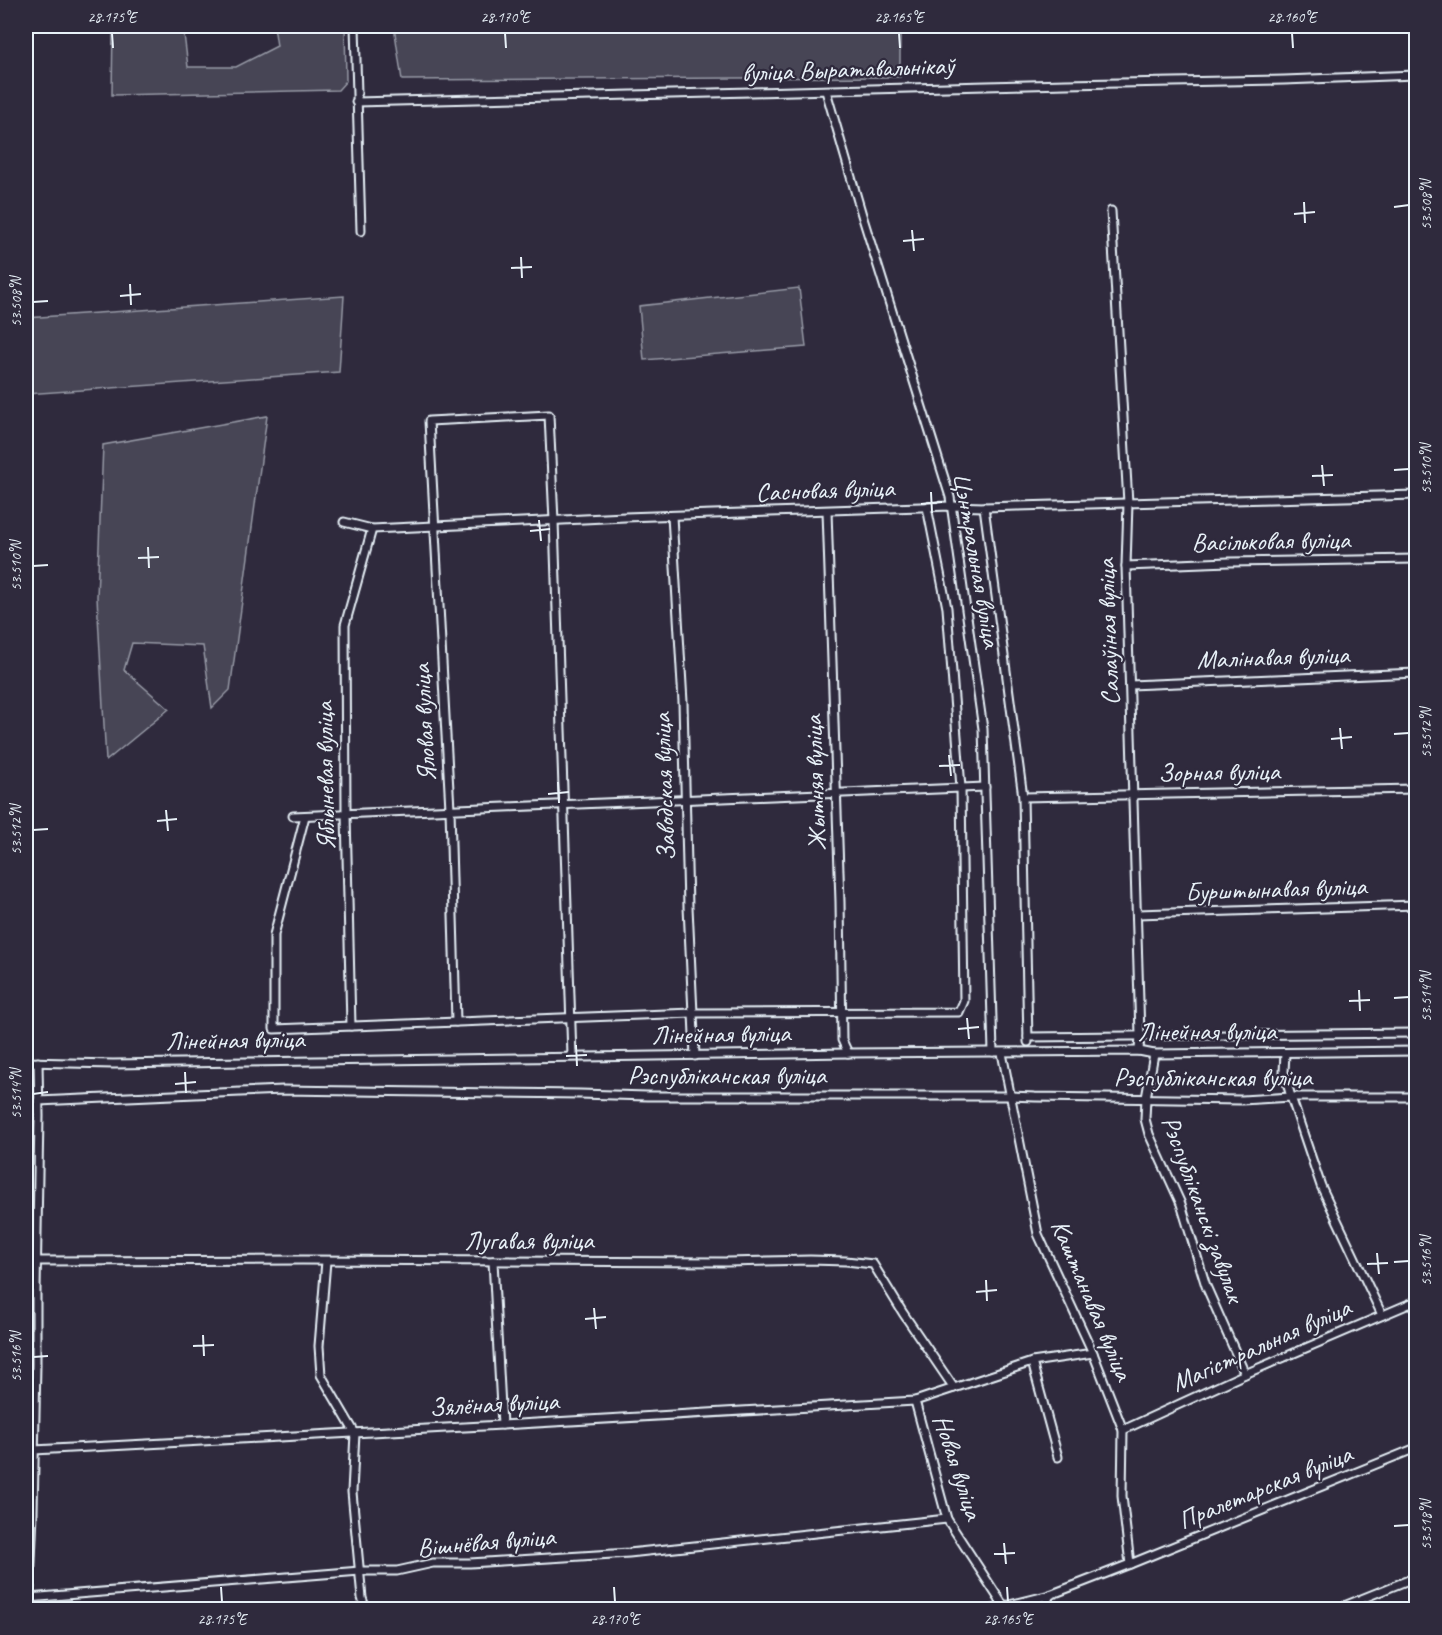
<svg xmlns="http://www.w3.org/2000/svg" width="1442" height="1635" font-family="Caveat,sans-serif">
	<rect width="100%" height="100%" fill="#2f2a3d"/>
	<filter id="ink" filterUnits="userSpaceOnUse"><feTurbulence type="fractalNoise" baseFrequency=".0167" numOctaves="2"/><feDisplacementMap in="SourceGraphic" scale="12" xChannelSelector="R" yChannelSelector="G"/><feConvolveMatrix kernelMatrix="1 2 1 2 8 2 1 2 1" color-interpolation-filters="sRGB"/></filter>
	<g filter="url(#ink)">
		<!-- green -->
		<g fill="#464455" stroke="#979aa6" stroke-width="1.5">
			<polygon points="113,26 183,26 188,67 236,67 277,46 274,26 345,26 346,81 338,90 112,95"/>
			<polygon points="394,26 900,26 900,77 402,80"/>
			<polygon points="799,288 806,347 644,360 639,306"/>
			<polygon points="344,296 339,372 26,394 26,318"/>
			<polygon points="267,416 230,690 212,708 203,646 132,643 124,670 169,709 106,761 97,597 103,445"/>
		</g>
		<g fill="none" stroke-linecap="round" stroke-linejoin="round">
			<!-- minor casing -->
			<g stroke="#e8f1f8" stroke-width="11">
				<g id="minor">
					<polyline points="355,26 361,231"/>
					<polyline points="826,91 862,215 950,497 983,729 993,1052"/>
					<polyline points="356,102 1066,84 1284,80 1416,75"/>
					<polyline points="1111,211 1128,503 1126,566 1140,1035 1139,1051"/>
					<polyline points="984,507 1023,797 1028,1042"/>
					<polyline points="827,511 840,902 842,1040 848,1053"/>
					<polyline points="672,516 683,702 688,907 695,1056"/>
					<polyline points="344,522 372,529 625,517 951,506 984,507 1416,495"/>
					<polyline points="1126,566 1229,562 1416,559"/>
					<polyline points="1130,685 1416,673"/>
					<polyline points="1023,797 1416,789"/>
					<polyline points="293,816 985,787"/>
					<polyline points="305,816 274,935 274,1029 693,1013 959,1012 964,1001 961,788 947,608 927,507"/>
					<polyline points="1137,914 1416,905"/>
					<polyline points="456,1022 450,809 429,421 549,415 554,521 572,1056"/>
					<polyline points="351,1026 346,814 345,625 372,529"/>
					<polyline points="1028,1037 1416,1033"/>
					<polyline points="1002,1053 1038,1234 1093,1353 1123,1430 1122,1496 1130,1564"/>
					<polyline points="1285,1053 1284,1072 1291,1097 1321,1186 1382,1315"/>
					<polyline points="1154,1054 1146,1098 1145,1119 1149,1134 1181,1204 1206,1286 1245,1374"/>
					<polyline points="26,1062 113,1064 848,1053 1139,1051 1154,1054 1416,1051"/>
					<polyline points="38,1101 283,1090 580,1094 647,1096 1010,1096 1035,1097 1242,1100 1291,1097 1416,1097"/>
					<polyline points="37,1261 302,1260 726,1262 810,1260 846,1261 873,1264 903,1313 954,1388"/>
					<polyline points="326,1261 319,1346 321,1375 355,1433 352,1492 362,1598 366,1610"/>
					<polyline points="493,1261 502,1425"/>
					<polyline points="1032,1362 1058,1457"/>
					<polyline points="915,1401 947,1519 1003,1605 1006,1605"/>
					<polyline points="1123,1430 1245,1374 1416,1301"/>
					<polyline points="34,1450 502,1425 915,1401 1032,1362 1093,1353"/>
					<polyline points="28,1598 360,1571 397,1571 433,1563 470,1563 629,1553 947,1519"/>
					<polyline points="1020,1604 1025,1603 1035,1610"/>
					<polyline points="27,1610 30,1586 33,1513 36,1364 36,1290 39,1116 38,1062"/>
					<polyline points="989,1610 1050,1595 1130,1564 1416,1448"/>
					<polyline points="1048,1610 1047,1601 1050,1595"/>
					<polyline points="1334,1610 1416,1577"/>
				</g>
			</g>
			<!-- minor -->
			<use href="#minor" stroke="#2f2a3d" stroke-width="7"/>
		</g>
	</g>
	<!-- ticks -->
	<path fill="none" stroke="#e8f1f8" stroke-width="2" d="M 112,33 L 113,48M 505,33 L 506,48M 899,33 L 900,48M 1292,33 L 1293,48M 1304,202 L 1305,223M 1394,207 L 1409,205M 1294,214 L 1315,212M 912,230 L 914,251M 903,241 L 924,239M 521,257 L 522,278M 511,268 L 532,267M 130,284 L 131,305M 120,296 L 141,294M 33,302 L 48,301M 1322,465 L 1324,486M 1394,470 L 1409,469M 1312,476 L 1333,475M 931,492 L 932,513M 921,504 L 942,502M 539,520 L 541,541M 530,531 L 550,529M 148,547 L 149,568M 138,558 L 159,557M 33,566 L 48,565M 1340,728 L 1342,749M 1394,734 L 1409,733M 1331,739 L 1352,737M 949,755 L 951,776M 939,766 L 960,765M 558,782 L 559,803M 548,794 L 569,792M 166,810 L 168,831M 157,821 L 177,819M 33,830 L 48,829M 1359,990 L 1360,1011M 1394,998 L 1409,997M 1349,1001 L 1370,1000M 967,1018 L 969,1039M 958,1029 L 979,1027M 576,1045 L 577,1066M 566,1056 L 587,1055M 185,1072 L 186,1093M 175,1084 L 196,1082M 33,1094 L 48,1092M 1377,1253 L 1379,1274M 1394,1262 L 1409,1261M 1367,1264 L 1388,1263M 986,1280 L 987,1301M 976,1292 L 997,1290M 594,1308 L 596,1329M 585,1319 L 606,1317M 203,1335 L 204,1356M 193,1346 L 214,1345M 33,1357 L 48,1356M 1394,1526 L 1409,1525M 1004,1543 L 1006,1564M 994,1554 L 1015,1553M 221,1587 L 222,1602M 614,1587 L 615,1602M 1007,1587 L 1008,1602"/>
	<g text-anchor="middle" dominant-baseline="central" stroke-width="4.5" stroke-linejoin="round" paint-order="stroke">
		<!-- street labels -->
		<g font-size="26" fill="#e8f1f8" stroke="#2f2a3d">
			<text transform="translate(848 69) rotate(-2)">вуліца Выратавальнікаў</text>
			<text transform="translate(825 490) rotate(-2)">Сасновая вуліца</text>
			<text transform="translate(1271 541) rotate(-1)">Васільковая вуліца</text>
			<text transform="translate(977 560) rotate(80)">Цэнтральная вуліца</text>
			<text transform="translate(1108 632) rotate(-92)">Салаўіная вуліца</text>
			<text transform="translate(1273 657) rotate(-2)">Малінавая вуліца</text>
			<text transform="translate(424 723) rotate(-93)">Яловая вуліца</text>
			<text transform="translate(1219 772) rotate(-1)">Зорная вуліца</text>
			<text transform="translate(325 776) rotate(-91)">Яблыневая вуліца</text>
			<text transform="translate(815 783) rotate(-92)">Жытняя вуліца</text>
			<text transform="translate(664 787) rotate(-92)">Заводская вуліца</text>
			<text transform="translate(1276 889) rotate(-2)">Бурштынавая вуліца</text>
			<text x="1207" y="1031">Лінейная вуліца</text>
			<text transform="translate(721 1034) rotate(-1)">Лінейная вуліца</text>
			<text transform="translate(235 1040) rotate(-1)">Лінейная вуліца</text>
			<text x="727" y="1075">Рэспубліканская вуліца</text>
			<text x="1213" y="1077">Рэспубліканская вуліца</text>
			<text transform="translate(1203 1209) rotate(70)">Рэспубліканскі завулак</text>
			<text x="529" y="1240">Лугавая вуліца</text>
			<text transform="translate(1092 1300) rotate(67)">Каштанавая вуліца</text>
			<text transform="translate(1261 1345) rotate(-24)">Магістральная вуліца</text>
			<text transform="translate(494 1404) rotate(-3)">Зялёная вуліца</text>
			<text transform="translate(958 1467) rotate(72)">Новая вуліца</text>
			<text transform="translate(1265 1487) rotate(-22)">Пралетарская вуліца</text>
			<text transform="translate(486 1542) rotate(-5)">Вішнёвая вуліца</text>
		</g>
	</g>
	<!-- margin -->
	<rect width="1442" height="1635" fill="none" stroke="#2f2a3d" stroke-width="66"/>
	<rect x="33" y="33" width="1376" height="1569" fill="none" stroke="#e8f1f8" stroke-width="2"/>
	<g font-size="15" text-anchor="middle" fill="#e8f1f8">
		<text x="112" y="22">28.175°E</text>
		<text x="505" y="22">28.170°E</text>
		<text x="899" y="22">28.165°E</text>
		<text x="1292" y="22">28.160°E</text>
		<text transform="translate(1426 205) rotate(-90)" y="5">53.508°N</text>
		<text transform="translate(16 302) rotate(-90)" y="5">53.508°N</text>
		<text transform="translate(1426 469) rotate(-90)" y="5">53.510°N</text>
		<text transform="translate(16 566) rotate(-90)" y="5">53.510°N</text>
		<text transform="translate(1426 733) rotate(-90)" y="5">53.512°N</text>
		<text transform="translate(16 830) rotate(-90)" y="5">53.512°N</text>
		<text transform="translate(1426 997) rotate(-90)" y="5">53.514°N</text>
		<text transform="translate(16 1094) rotate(-90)" y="5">53.514°N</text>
		<text transform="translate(1426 1261) rotate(-90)" y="5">53.516°N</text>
		<text transform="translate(16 1357) rotate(-90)" y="5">53.516°N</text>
		<text transform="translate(1426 1525) rotate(-90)" y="5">53.518°N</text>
		<text x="222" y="1624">28.175°E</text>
		<text x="615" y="1624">28.170°E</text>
		<text x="1008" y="1624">28.165°E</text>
	</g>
</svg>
